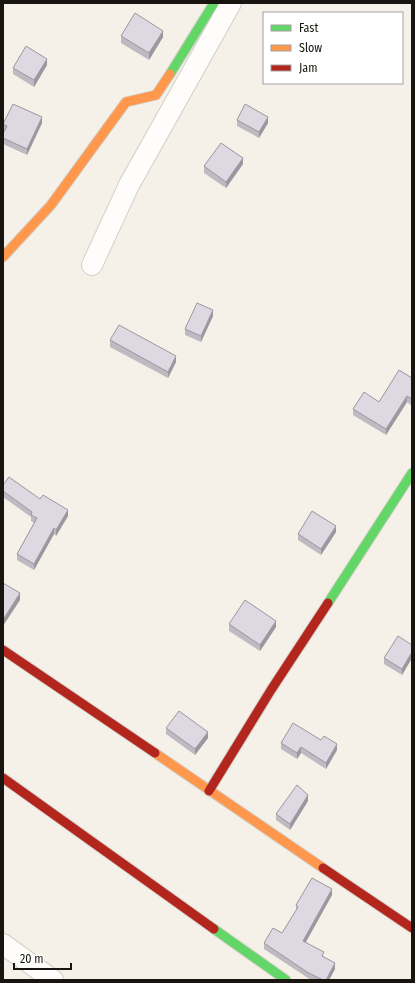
<svg xmlns="http://www.w3.org/2000/svg" width="415" height="983" font-family="'Fira Sans Condensed',sans-serif">
	<rect width="100%" height="100%" fill="#f5f1e8"/>
	<g fill="none" stroke-linecap="round" stroke-linejoin="round">
		<!-- street casing -->
		<g stroke="#d2cfc7" stroke-width="22">
			<g id="street">
				<polyline points="92,265 129,185 231,3"/>
				<polyline points="3,944 53,980"/>
			</g>
		</g>
		<!-- fast casing -->
		<g stroke="#d2cfc7" stroke-width="11">
			<g id="fast">
				<polyline points="170,74 214,3"/>
				<polyline points="328,603 412,473"/>
				<polyline points="214,929 286,980"/>
			</g>
		</g>
		<!-- slow casing -->
		<g stroke="#d2cfc7" stroke-width="11">
			<g id="slow">
				<polyline points="3,257 51,205 126,102 156,95 170,74"/>
				<polyline points="155,753 323,868"/>
			</g>
		</g>
		<!-- jam casing -->
		<g stroke="#d2cfc7" stroke-width="11">
			<g id="jam">
				<polyline points="3,650 155,753"/>
				<polyline points="3,778 214,929"/>
				<polyline points="209,791 271,690 328,603"/>
				<polyline points="323,868 412,928"/>
			</g>
		</g>
		<!-- street -->
		<use href="#street" stroke="#fefdfc" stroke-width="20"/>
		<!-- fast -->
		<use href="#fast" stroke="#63d668" stroke-width="9"/>
		<!-- slow -->
		<use href="#slow" stroke="#ff974d" stroke-width="9"/>
		<!-- jam -->
		<use href="#jam" stroke="#b3261e" stroke-width="9"/>
	</g>
	<!-- wall -->
	<g fill="#bebac2">
		<polygon points="121,36 163,37 149,60 121,43"/>
		<polygon points="47,65 34,87 13,74 13,68"/>
		<polygon points="237,120 268,123 259,138 237,126"/>
		<polygon points="42,123 27,155 3,144 3,134 4,131 3,131 3,124"/>
		<polygon points="243,164 226,188 204,173 204,166"/>
		<polygon points="213,316 201,342 185,335 185,329"/>
		<polygon points="110,340 176,362 168,378 110,347"/>
		<polygon points="412,378 412,406 407,402 386,435 353,415 353,409 379,402"/>
		<polygon points="3,485 40,499 68,516 56,536 54,534 34,570 17,560 17,554 34,523 31,521 31,517 3,497"/>
		<polygon points="336,532 321,555 298,540 298,534"/>
		<polygon points="229,624 276,627 260,651 229,631"/>
		<polygon points="412,645 412,658 402,675 384,664 384,658"/>
		<polygon points="166,728 208,738 195,755 166,734"/>
		<polygon points="321,740 337,750 326,769 301,753 297,759 281,749 281,743"/>
		<polygon points="308,801 290,830 276,820 276,814"/>
		<polygon points="332,895 306,942 324,957 335,969 329,980 311,980 264,949 264,943 282,933 296,911 296,905"/>
	</g>
	<!-- shaded-wall -->
	<g fill="#9b979e">
		<polygon points="163,31 163,37 149,60 149,53"/>
		<polygon points="47,59 47,65 34,87 34,80"/>
		<polygon points="42,117 42,123 27,155 27,149"/>
		<polygon points="268,117 268,123 259,138 259,132"/>
		<polygon points="243,158 243,164 226,188 226,182"/>
		<polygon points="213,310 213,316 201,342 201,336"/>
		<polygon points="176,356 176,362 168,378 168,372"/>
		<polygon points="407,396 407,402 386,435 386,429"/>
		<polygon points="68,510 68,516 56,536 56,530"/>
		<polygon points="336,526 336,532 321,555 321,549"/>
		<polygon points="54,528 54,534 34,570 34,564"/>
		<polygon points="20,593 20,600 3,626 3,620"/>
		<polygon points="276,621 276,627 260,651 260,645"/>
		<polygon points="412,652 412,658 402,675 402,669"/>
		<polygon points="208,732 208,738 195,755 195,749"/>
		<polygon points="337,744 337,750 326,769 326,763"/>
		<polygon points="301,747 301,753 297,759 297,753"/>
		<polygon points="308,795 308,801 290,830 290,824"/>
		<polygon points="332,889 332,895 303,947 303,941"/>
		<polygon points="335,963 335,969 329,980 326,980"/>
	</g>
	<!-- building -->
	<g fill="#ddd8e1" stroke="#9b979e">
		<polygon points="135,13 163,31 149,53 121,36"/>
		<polygon points="26,46 47,59 34,80 13,68"/>
		<polygon points="13,104 42,117 27,149 3,138 3,134 7,126 3,124"/>
		<polygon points="245,104 268,117 259,132 237,120"/>
		<polygon points="221,143 243,158 226,182 204,166"/>
		<polygon points="197,303 213,310 201,336 185,329"/>
		<polygon points="119,325 176,356 168,372 110,340"/>
		<polygon points="399,370 412,378 412,399 407,396 386,429 353,409 364,392 379,402"/>
		<polygon points="9,477 40,499 43,495 68,510 56,530 54,528 34,564 17,554 37,518 31,515 32,512 3,491 3,485"/>
		<polygon points="312,511 336,526 321,549 298,534"/>
		<polygon points="3,583 20,593 3,620"/>
		<polygon points="245,600 276,621 260,645 229,624"/>
		<polygon points="398,636 412,645 412,652 402,669 384,658"/>
		<polygon points="179,711 208,732 195,749 166,728"/>
		<polygon points="293,723 321,740 324,736 337,744 326,763 301,747 297,753 281,743"/>
		<polygon points="297,785 308,795 290,824 276,814"/>
		<polygon points="312,878 332,889 303,941 324,952 322,956 335,963 326,980 323,980 307,972 264,943 273,928 282,933 298,907 296,905"/>
	</g>
	<!-- border -->
	<rect width="415" height="983" fill="none" stroke="#181510" stroke-width="8"/>
	<!-- legend -->
	<rect x="263" y="12" width="140" height="72" fill="#ffffff" stroke="#a3a19f"/>
	<rect x="271" y="25" width="20" height="6" fill="#63d668" stroke="#a3a19f"/>
	<text x="299" y="32" font-size="12" fill="#181510">Fast</text>
	<rect x="271" y="45" width="20" height="6" fill="#ff974d" stroke="#a3a19f"/>
	<text x="299" y="52" font-size="12" fill="#181510">Slow</text>
	<rect x="271" y="65" width="20" height="6" fill="#b3261e" stroke="#a3a19f"/>
	<text x="299" y="72" font-size="12" fill="#181510">Jam</text>
	<!-- scale -->
	<path d="M14 963v6h57v-6" fill="none" stroke="#181510" stroke-width="2"/>
	<text x="20" y="963" font-size="12" fill="#181510" stroke="#ffffff" stroke-width="3" paint-order="stroke">20 m</text>
</svg>
